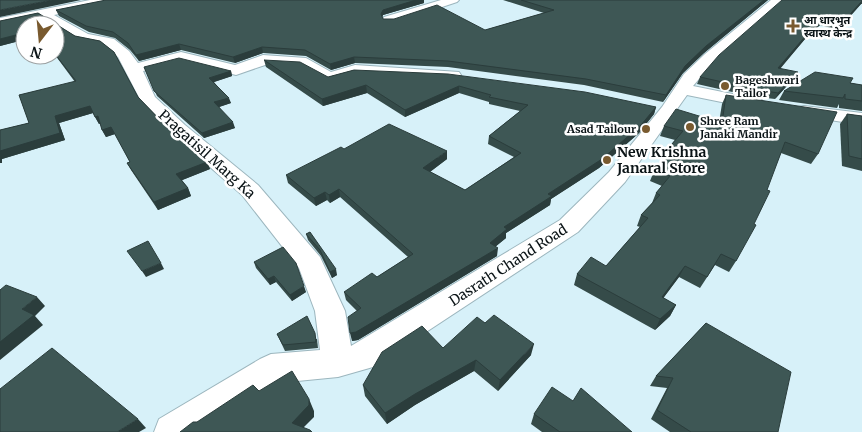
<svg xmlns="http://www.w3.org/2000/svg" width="862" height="432" font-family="Merriweather,'Noto Sans Devanagari',serif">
	<rect width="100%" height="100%" fill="#d7f1f9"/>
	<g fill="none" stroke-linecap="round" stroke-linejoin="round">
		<!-- minor casing -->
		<g stroke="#9cb6be" stroke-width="2">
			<g id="minor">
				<polygon points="90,0 114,0 108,4 54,15 88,34 114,39 129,51 138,63 181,52 235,65 263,55 306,58 331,72 355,65 459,72 461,75 459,78 453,80 355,75 329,82 302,67 265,65 236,75 181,61 143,71 155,97 185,125 258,185 320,257 345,311 351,346 560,220 609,172 662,107 684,74 705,54 771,0 784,0 715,60 693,86 762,100 765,104 762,108 756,109 687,95 625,182 578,232 373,367 338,377 277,383 204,432 154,432 159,419 260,359 271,354 320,350 315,311 299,268 242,195 171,133 142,103 118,57 104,45 79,40 41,17 0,26 0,18"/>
				<polygon points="441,0 459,0 457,2 394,23 384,23 383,20 384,17"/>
				<polygon points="804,106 862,113 862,125 798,115 795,111 798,107"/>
			</g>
		</g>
		<!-- minor -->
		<use href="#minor" fill="#fff" fill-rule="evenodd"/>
	</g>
	<!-- wall -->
	<g fill="#354b49">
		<polygon points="107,0 424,0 424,3 383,15 382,18 383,19 485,30 544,13 503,0 768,0 704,53 683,73 663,102 584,85 448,67 355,63 331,70 306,56 263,53 235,63 181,50 139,61 130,50 115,38 89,32 59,16 56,10"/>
		<polygon points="862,0 862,4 861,4 838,30 820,25 805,39 780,68 794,78 775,99 750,96 697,84 700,77"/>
		<polygon points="38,13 75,36 100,41 114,52 138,97 167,127 207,162 210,169 182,180 188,188 191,196 158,210 131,170 127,163 130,162 115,134 106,137 102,130 100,123 99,124 93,113 59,123 65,140 2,159 2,163 0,163 0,130 29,123 19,95 75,82 55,55 55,25 25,25 25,41 23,40 0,46 0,21"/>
		<polygon points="264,60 328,77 354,70 656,107 654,114 639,133 599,168 551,199 550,205 506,233 506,238 496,246 497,256 358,340 352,341 357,311 346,300 344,292 377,277 408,257 340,197 330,203 327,200 316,206 288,183 286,175 344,149 447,159 430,172 465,190 514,157 488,144 489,136 520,111 489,104 489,102 459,93 405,117 367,93 323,106 266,67"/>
		<polygon points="144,67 231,71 232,76 214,82 231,103 219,107 235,128 204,138 157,96"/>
		<polygon points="850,83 862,85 862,111 839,108 839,104 837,108 779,100 784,91"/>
		<polygon points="726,95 818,154 811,164 781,153 736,261 729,272 715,265 700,288 679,277 663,298 676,305 670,316 655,330 574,285 577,274 606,266 640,227 637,226 641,215 652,203 656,193 662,186 650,181 654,171 662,161 666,151 675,140 660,136 664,126 719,122 722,104"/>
		<polygon points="847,114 862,116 862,171 842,166 840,124"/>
		<polygon points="310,232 337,275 332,278 321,256 308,240 306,234"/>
		<polygon points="254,262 306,292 292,301 276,282 270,285 256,268"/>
		<polygon points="706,323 778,432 670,432 651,419 667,388 650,386 656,376"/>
		<polygon points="277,334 317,339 318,348 285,351"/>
		<polygon points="443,348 531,355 498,391 474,371 415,405 387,424 365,396 363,385"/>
		<polygon points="573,401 632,432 542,432 531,424 534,414"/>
	</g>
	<!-- shaded-wall -->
	<g fill="#2b3d3c">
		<polygon points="52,0 81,0 0,17 0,10"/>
		<polygon points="416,0 424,0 424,3 383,15 381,19 381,14 383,10"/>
		<polygon points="764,0 768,0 704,53 683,73 663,102 666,95 685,66 706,46"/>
		<polygon points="862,1 861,4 838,30 841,24"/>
		<polygon points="823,19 820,25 805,39 775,75 778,68 808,33"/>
		<polygon points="20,34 23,40 0,46 0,39"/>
		<polygon points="179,44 181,50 139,61 136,55"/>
		<polygon points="262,47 263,53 235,63 233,57"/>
		<polygon points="354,57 355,63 331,70 330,64"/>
		<polygon points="231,71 232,76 211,83 209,78"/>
		<polygon points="798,72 794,78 775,99 778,93"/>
		<polygon points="366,85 367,93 323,106 322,99"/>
		<polygon points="459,86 459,93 405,117 405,110"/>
		<polygon points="229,98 231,103 216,108 214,102"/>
		<polygon points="90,106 93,113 59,123 65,140 2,159 2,163 0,163 0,151 55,116"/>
		<polygon points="656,107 654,114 639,133 599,168 551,199 550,205 506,233 506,238 489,252 490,243 504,227"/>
		<polygon points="98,116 102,123 99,124 95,117"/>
		<polygon points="233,122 235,128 204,138 202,133"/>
		<polygon points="111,127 115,134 106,137 102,130"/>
		<polygon points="447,151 447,159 423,177 423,168"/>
		<polygon points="207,162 210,169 180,181 176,174"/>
		<polygon points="188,188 191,196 158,210 154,202"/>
		<polygon points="339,189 340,197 330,203 329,195"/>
		<polygon points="325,192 327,200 316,206 314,198"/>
		<polygon points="498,248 497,256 358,340 352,341 350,333"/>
		<polygon points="161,263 164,269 146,277 142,271"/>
		<polygon points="685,266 679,277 656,308 662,297"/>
		<polygon points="336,269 337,275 332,278 330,272"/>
		<polygon points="274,276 276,282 270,285 268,279"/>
		<polygon points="304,286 306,292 292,301 290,295"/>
		<polygon points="37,297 45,306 35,316 43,325 0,360 0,342 22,309"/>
		<polygon points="676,305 670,316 655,330 660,319"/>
		<polygon points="534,344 531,355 498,391 500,380"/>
		<polygon points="476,360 474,371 415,405 387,424 385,413 415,394"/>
		<polygon points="309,399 314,411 314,417 299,432 292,423"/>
		<polygon points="138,419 146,428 139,432 117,432"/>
	</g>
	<!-- building -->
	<g fill="#3e5755" stroke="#2b3d3c">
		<polygon points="0,0 52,0 0,10"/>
		<polygon points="106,0 416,0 383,10 381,14 383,19 394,19 437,5 485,30 554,10 521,0 764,0 706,46 685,66 666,95 586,79 448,61 354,57 330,64 305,50 262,47 233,57 179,44 136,55 128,43 113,32 86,26 56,10"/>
		<polygon points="782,0 862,0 862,1 841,24 823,19 808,33 778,68 798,72 778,93 754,89 700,77 719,55"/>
		<polygon points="38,13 75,36 100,41 114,52 138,97 167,127 207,162 176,174 188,188 154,202 127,163 130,162 111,127 102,130 98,116 95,117 90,106 55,116 60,133 0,151 0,130 29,123 19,95 76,81 55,54 55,25 25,25 25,37 20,34 0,39 0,21"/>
		<polygon points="179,58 231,71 209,78 229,98 214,102 233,122 202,133 154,91 144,67"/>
		<polygon points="264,60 300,62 328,77 354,70 448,74 585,92 656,107 641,125 602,159 548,194 552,196 504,227 507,229 490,243 498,248 356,332 350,333 348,317 361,308 344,292 372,273 377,277 413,254 339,189 329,195 325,192 314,198 286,175 341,147 344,149 389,124 447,151 423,168 465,190 521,153 489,136 528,105 489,97 491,95 459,86 405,110 366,85 322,99"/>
		<polygon points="815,72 853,78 850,83 862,85 862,101 845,99 845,94 843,98 784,91"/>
		<polygon points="726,95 837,112 818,154 785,142 767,190 770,191 754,224 756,225 736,261 721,254 707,277 685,266 662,297 676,305 660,319 577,274 591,257 606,266 648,218 641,215 660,195 656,193 670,176 654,171 669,152 666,151 683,131 664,126 676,109 722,123"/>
		<polygon points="847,114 862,116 862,159 849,156"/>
		<polygon points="310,232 336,269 330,272 320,250 306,234"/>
		<polygon points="148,241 161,263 142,271 127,251"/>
		<polygon points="283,247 296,263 304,286 290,295 274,276 268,279 254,262"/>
		<polygon points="6,285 37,297 22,309 34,315 0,342 0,290"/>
		<polygon points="494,315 534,344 500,380 476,360 415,394 385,413 363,385 382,352 422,326 443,348 477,317 485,323"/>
		<polygon points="307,316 315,333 316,342 283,345 277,334"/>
		<polygon points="706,323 791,372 778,432 691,432 657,410 673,378 656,376"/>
		<polygon points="52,348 138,419 117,432 0,432 0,389"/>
		<polygon points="292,371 309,399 309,405 292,423 310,430 312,432 180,432 193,422 197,422 253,385 259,391"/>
		<polygon points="552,387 573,401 581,388 632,432 560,432 534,414"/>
	</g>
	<!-- markers -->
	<g fill="#795a2f" stroke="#fff" stroke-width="2">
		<path d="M790.5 18.5h5v5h5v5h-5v5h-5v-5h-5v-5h5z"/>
		<circle cx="725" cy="86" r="5"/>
		<circle cx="690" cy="127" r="5"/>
		<circle cx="646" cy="129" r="5"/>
		<circle cx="607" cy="160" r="5"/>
	</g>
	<g text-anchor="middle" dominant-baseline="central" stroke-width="5" stroke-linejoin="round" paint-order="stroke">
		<!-- far-poi labels -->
		<g font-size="11" font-weight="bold" fill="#0a1316" stroke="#fff" text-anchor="start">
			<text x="804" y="20">आ धारभुत<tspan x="804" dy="13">स्वास्थ केन्द्र</tspan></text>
			<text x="735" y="80">Bageshwari<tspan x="735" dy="13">Tailor</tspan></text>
			<text x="700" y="121">Shree Ram<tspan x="700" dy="13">Janaki Mandir</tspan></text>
			<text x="636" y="129" text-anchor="end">Asad Tailour</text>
		</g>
		<!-- poi labels -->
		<g font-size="14" font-weight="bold" fill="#0a1316" stroke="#fff" text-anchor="start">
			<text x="617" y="152">New Krishna<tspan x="617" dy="16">Janaral Store</tspan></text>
		</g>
		<!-- street labels -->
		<g font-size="14" fill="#0a1316" stroke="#fff">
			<text transform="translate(207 154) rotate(42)">Pragatisil Marg Ka</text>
			<text transform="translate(508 265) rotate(-33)">Dasrath Chand Road</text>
		</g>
	</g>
	<!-- north arrow -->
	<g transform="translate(40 40) rotate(196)"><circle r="24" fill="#ffffff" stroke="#9da1a2"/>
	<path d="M0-4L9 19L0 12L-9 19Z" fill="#795a2f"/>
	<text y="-8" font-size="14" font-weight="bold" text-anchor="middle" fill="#0a1316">N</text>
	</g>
</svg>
